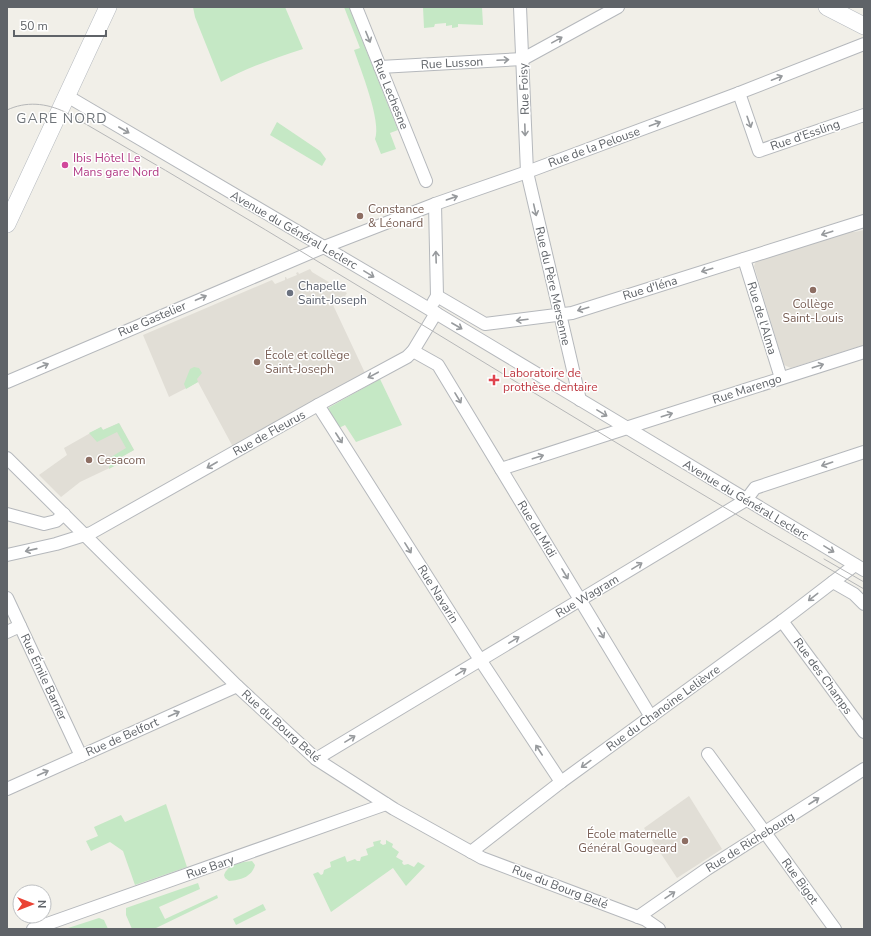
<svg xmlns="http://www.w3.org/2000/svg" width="871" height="936" font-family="'Nunito Sans',sans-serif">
	<rect width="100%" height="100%" fill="#f1efe8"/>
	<!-- education -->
	<g fill="#e1ded6">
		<polygon points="864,230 864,345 791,368 784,365 754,266 756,261 850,232 855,232"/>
		<polygon points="310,269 312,272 347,293 342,301 340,300 333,305 365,373 233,447 198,382 169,397 143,335 272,280 275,284 285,280 285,277 286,277 287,279 297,275 296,273 298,272 299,274"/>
		<polygon points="119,423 134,450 118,459 120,463 80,482 61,497 39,475 67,455 64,448 101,427 103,430"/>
		<polygon points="689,796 722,849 677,878 644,828"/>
	</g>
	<!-- green -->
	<g fill="#c5e8c5">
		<path d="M 193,7 L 285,7 L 303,49 C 275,58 246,68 221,82 L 195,17 Z"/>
		<path d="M 344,7 L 349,7 L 398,130 L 390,133 L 396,149 L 381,154 L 375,139 C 382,122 360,68 354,50 L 360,48 Z"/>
		<polygon points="423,7 482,7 483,25 458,24 458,27 452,28 452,25 446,26 446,23 435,24 434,27 424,28"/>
		<polygon points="277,122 320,151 326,159 322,166 270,135"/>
		<polygon points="194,367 199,368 202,373 197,379 198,382 186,389 184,384 190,369"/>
		<polygon points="380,379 402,425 356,442 345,425 339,428 328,412 330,411 328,408"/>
		<polygon points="119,423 134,450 118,459 120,463 109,469 111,457 126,448 117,432 97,442 89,433 101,427 103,430"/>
		<polygon points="166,804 187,867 135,885 123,851 110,842 91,851 86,841 98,836 94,827 121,815 125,822"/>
		<polygon points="381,840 380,843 383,845 386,844 386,840 393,844 392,847 399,852 396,857 403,861 402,863 404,865 408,864 414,867 418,862 425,866 406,886 393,868 331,912 313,874 318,872 321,875 323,874 324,870 331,867 330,862 345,856 347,862 355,859 357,861 360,861 361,857 368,855 366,849 374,846 373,842"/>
		<path d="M 252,861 L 255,865 C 252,877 240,880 229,881 L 225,878 L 224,875 C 228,864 241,862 252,861 Z"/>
		<polygon points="198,883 200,889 159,907 165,919 217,895 218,898 154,929 132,929 126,915 126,908"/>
		<polygon points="263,904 266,910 236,925 233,919"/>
		<polygon points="99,918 104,920 108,929 65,929"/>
	</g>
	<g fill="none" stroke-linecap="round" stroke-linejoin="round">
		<!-- street casing -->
		<g stroke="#b5b8bc" stroke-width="14">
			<g id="street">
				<polyline points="356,7 426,181"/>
				<polyline points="520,7 527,172 580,400"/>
				<polyline points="380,67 523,59 618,7"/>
				<polyline points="739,93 759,151 864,115"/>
				<polyline points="67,96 414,300 624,426"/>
				<polyline points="744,259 781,378"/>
				<polyline points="437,296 485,324 572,313 864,221"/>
				<polyline points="433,303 437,296 435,204"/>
				<polyline points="413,351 438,365 651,717"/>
				<polyline points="7,382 324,247 435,204 527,172 739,93 864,44"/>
				<polyline points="318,405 475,652 561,782"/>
				<polyline points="629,427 864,352"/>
				<polyline points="629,429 864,570"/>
				<polyline points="7,458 237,686 316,759 394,809 482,858 646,920 659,929"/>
				<polyline points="501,469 624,429"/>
				<polyline points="7,514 44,524 56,521 64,514"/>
				<polyline points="7,555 56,544 91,533 318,405 407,357 413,351 436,313"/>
				<polyline points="833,582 854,594 864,604"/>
				<polyline points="7,598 81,756"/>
				<polyline points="782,621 864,732"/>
				<polyline points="7,632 20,626"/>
				<polyline points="708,754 835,929"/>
				<polyline points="316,759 746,500 755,488 864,452"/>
				<polyline points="7,789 237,686"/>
				<polyline points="471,852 561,782 782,621 855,565"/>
				<polyline points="638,917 707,869 864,769"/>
				<polyline points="33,929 386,804"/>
			</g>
		</g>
		<!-- secondary casing -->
		<g stroke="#b6babf" stroke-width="18">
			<g id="secondary">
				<polyline points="827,7 864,26"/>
				<polyline points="7,224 108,7"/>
			</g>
		</g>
		<!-- street -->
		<use href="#street" stroke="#fff" stroke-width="12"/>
		<!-- secondary -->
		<use href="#secondary" stroke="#fff" stroke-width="17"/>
		<!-- tram -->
		<g stroke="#b6b7b8" stroke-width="1">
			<path d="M 7,110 C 26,101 46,103 65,112 C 334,266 595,435 864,589"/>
			<polyline points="824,559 864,582"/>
		</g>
	</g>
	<!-- one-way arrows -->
	<defs><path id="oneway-shaft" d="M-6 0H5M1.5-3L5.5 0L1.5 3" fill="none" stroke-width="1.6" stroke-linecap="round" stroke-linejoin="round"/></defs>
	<g stroke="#979a9d">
		<use href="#oneway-shaft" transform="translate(368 37) rotate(68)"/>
		<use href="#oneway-shaft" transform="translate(557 40) rotate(-29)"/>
		<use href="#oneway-shaft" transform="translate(503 60) rotate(-3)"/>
		<use href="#oneway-shaft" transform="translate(777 78) rotate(-22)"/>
		<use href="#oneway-shaft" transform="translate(749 122) rotate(71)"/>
		<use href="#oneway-shaft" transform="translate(655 124) rotate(-20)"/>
		<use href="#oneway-shaft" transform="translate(124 130) rotate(30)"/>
		<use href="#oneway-shaft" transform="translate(525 130) rotate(88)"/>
		<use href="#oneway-shaft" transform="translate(452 198) rotate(-19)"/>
		<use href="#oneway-shaft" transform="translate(535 210) rotate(77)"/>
		<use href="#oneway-shaft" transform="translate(827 233) rotate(162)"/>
		<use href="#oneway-shaft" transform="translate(436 257) rotate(-92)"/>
		<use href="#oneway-shaft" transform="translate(707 270) rotate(163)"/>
		<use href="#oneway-shaft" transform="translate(369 274) rotate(31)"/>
		<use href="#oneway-shaft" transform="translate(201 298) rotate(-23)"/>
		<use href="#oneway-shaft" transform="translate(583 309) rotate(163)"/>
		<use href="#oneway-shaft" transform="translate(522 320) rotate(173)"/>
		<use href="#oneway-shaft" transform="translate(457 326) rotate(30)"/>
		<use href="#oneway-shaft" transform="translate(43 366) rotate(-23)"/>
		<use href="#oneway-shaft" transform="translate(818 366) rotate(-18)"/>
		<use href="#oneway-shaft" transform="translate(373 375) rotate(152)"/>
		<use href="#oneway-shaft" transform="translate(458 398) rotate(59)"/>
		<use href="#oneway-shaft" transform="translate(602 413) rotate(31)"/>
		<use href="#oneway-shaft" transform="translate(667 415) rotate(-18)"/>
		<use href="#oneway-shaft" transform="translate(339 438) rotate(57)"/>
		<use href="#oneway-shaft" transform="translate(538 457) rotate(-18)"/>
		<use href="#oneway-shaft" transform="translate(827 464) rotate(161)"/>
		<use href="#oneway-shaft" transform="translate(212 465) rotate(150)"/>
		<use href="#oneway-shaft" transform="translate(408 548) rotate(58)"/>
		<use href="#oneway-shaft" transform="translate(829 549) rotate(31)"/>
		<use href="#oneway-shaft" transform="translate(31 550) rotate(167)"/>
		<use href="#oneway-shaft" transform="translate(637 566) rotate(-31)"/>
		<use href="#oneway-shaft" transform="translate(565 574) rotate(59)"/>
		<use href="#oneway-shaft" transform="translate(813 597) rotate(142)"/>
		<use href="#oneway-shaft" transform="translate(601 633) rotate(59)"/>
		<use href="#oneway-shaft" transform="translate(514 640) rotate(-31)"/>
		<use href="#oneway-shaft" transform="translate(461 672) rotate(-31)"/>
		<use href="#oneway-shaft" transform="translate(174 714) rotate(-24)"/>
		<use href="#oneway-shaft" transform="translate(350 739) rotate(-31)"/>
		<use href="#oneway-shaft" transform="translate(539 750) rotate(-123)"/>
		<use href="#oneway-shaft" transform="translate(586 764) rotate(144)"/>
		<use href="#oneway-shaft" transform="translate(43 773) rotate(-24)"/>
		<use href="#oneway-shaft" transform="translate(814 801) rotate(-33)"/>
		<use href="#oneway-shaft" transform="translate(670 895) rotate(-34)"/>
	</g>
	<!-- markers -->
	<circle fill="#d1479c" stroke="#fff" stroke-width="1.5" cx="65" cy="165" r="4"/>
	<g fill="#8d6e63" stroke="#fff" stroke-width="1.5">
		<circle cx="360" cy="216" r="4"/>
		<circle cx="813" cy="290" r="4"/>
		<circle cx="257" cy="362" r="4"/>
		<circle cx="89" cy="460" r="4"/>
		<circle cx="685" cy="841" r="4"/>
	</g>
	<circle fill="#6b7280" stroke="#fff" stroke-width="1.5" cx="290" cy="293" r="4"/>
	<path fill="#e0444e" stroke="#fff" stroke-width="1.5" d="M492 374h4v4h4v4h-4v4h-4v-4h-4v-4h4z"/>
	<g text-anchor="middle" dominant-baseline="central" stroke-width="3" stroke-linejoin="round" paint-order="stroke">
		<!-- street labels -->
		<g font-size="12" fill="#5f6368" stroke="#fff">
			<text transform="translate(452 63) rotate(-3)">Rue Lusson</text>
			<text transform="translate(524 89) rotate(-92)">Rue Foisy</text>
			<text transform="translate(391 94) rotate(68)">Rue Lechesne</text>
			<text transform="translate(805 135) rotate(-19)">Rue d'Essling</text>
			<text transform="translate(594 147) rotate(-20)">Rue de la Pelouse</text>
			<text transform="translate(294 230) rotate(30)">Avenue du Général Leclerc</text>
			<text transform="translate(553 286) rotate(77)">Rue du Père Mersenne</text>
			<text transform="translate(650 288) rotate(-17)">Rue d'Iéna</text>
			<text transform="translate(762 318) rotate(73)">Rue de l'Alma</text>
			<text transform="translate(152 319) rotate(-23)">Rue Gastelier</text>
			<text transform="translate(747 389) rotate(-18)">Rue Marengo</text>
			<text transform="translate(269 433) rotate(-29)">Rue de Fleurus</text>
			<text transform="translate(746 500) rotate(31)">Avenue du Général Leclerc</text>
			<text transform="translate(537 529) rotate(59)">Rue du Midi</text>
			<text transform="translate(438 594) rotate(58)">Rue Navarin</text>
			<text transform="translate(587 596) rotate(-31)">Rue Wagram</text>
			<text transform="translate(823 676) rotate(54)">Rue des Champs</text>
			<text transform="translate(44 677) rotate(65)">Rue Émile Barrier</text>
			<text transform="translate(663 708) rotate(-36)">Rue du Chanoine Lelièvre</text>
			<text transform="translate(281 726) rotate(42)">Rue du Bourg Belé</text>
			<text transform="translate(122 737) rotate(-24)">Rue de Belfort</text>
			<text transform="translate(750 842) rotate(-32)">Rue de Richebourg</text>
			<text transform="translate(210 867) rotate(-19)">Rue Bary</text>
			<text transform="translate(800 881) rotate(54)">Rue Bigot</text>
			<text transform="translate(560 887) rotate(21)">Rue du Bourg Belé</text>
		</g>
		<!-- hotel labels -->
		<g font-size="12" fill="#b23c85" stroke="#fff" text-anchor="start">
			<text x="73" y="158">Ibis Hôtel Le<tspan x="73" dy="14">Mans gare Nord</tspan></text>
		</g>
		<!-- education labels -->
		<g font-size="12" fill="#785e54" stroke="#fff" text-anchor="start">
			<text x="368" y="209">Constance<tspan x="368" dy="14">&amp; Léonard</tspan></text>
			<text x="813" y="304" text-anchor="middle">Collège<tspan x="813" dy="14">Saint-Louis</tspan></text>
			<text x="265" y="355">École et collège<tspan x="265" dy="14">Saint-Joseph</tspan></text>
			<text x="97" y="460">Cesacom</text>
			<text x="677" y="834" text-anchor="end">École maternelle<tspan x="677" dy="14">Général Gougeard</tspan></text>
		</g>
		<!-- worship labels -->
		<g font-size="12" fill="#5b616d" stroke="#fff" text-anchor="start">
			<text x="298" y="286">Chapelle<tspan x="298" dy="14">Saint-Joseph</tspan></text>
		</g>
		<!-- health labels -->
		<g font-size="12" fill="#be3a42" stroke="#fff" text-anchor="start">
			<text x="503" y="373">Laboratoire de<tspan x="503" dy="14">prothèse dentaire</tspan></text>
		</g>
		<!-- quarter labels -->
		<g font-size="14" letter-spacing="1" fill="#70757a" stroke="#fff">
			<text x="62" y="118">GARE NORD</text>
		</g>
	</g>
	<!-- border -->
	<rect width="871" height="936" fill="none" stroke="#5f6368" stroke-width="16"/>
	<!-- north arrow -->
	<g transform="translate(32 904) rotate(90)"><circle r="19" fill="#ffffff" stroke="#bfc1c3"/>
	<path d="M0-3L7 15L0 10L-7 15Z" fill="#ea4335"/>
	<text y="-6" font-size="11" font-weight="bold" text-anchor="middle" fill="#5f6368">N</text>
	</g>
	<!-- scale -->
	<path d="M14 30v6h92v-6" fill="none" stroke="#5f6368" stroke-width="2"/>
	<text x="20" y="30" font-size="12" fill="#5f6368" stroke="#ffffff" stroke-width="3" paint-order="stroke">50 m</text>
</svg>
